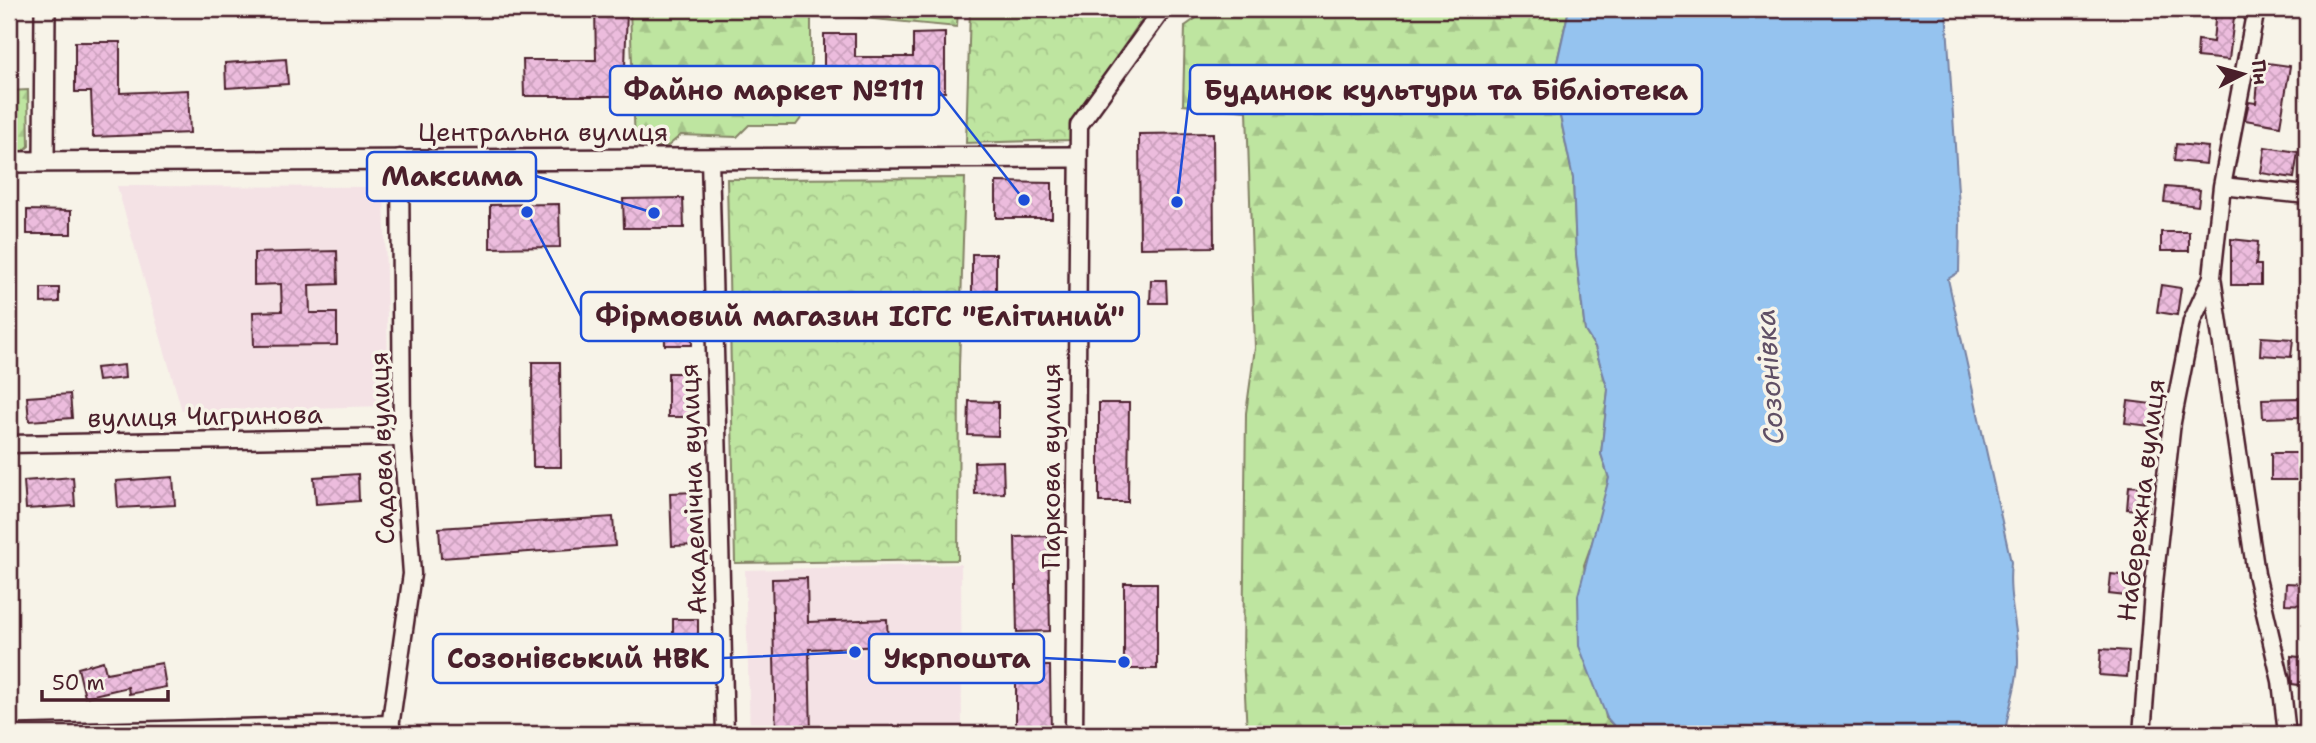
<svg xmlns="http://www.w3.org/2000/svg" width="2316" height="743" viewBox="0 0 2316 743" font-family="'Shantell Sans',sans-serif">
<defs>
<pattern id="forest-firs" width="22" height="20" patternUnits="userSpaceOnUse" patternTransform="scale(1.75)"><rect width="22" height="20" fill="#bee5a0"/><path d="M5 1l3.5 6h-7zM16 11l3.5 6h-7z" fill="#a5c48a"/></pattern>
<pattern id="park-crowns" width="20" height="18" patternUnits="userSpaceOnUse" patternTransform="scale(1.75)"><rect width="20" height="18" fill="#bee5a0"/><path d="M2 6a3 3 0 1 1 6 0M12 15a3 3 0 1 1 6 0" fill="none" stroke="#a5c48a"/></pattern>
<pattern id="building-cross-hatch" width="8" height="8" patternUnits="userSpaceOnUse" patternTransform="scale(1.75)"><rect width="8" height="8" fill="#ecbcdd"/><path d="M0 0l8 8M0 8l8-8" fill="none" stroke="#cca1be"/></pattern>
</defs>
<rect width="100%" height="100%" fill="#f7f3e8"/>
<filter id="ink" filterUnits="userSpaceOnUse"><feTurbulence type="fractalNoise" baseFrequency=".0143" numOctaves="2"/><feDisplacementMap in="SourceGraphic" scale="14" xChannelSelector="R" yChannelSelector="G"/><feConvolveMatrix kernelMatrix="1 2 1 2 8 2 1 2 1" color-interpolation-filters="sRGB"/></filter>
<g filter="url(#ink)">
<path fill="#f4e2e5" d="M117 186 384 187 389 406 182 411Z
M961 564 962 734H750L745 570Z"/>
<path fill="url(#forest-firs)" stroke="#848266" stroke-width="2" d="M630 9H958L957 27 811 13V105L796 125H749L737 137 681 135 668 146 635 145Z
M1209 9H1569L1556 66 1560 116 1573 178 1576 254 1585 331 1595 347 1608 390 1601 454 1609 478 1598 526 1584 565 1606 718 1621 734H1247L1243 655 1246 413 1255 348 1247 111 1183 105 1185 26Z
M28 90 29 146 20 154 9 153V91Z"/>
<path fill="url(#park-crowns)" stroke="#848266" stroke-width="2" d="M970 9H1149L1074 120 1072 140 966 143Z
M965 178 959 367 958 560 735 563 727 179Z"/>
<path fill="#95c3ef" stroke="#7781a1" stroke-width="2" d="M1569 9H1946L1960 222 1959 272 1948 279 2011 562C2007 600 2018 623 2018 659 2019 683 2007 710 2005 734H1621L1607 718 1579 646 1578 595 1609 478 1601 454 1608 390 1595 347 1585 331 1576 254 1573 178 1560 116 1556 67Z"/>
<path fill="url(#building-cross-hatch)" stroke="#4a1f2b" stroke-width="2" d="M595 9H627L624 96H524L523 60H596Z
M2216 9H2235L2229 60 2197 57 2198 40 2213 42Z
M945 33V92H908V100H895V107H882V100H866V95H824V34H855V57H913V34Z
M75 42H120V93L188 90 190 133 93 137 91 92H75Z
M286 59 288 84 226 88 225 63Z
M2260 62 2290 66 2280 126 2245 120 2249 102 2256 103Z
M1213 133 1214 247 1140 248 1139 134Z
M2176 144 2208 147 2206 164 2174 161Z
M2265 147 2298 152 2294 178 2261 173Z
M996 182 1052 183V218H996Z
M2166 187 2200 190 2198 206 2164 202Z
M683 198 684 228H624L623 199Z
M559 204 560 247 490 248V205Z
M27 210 71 211V234H27Z
M2161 232H2189V251H2161Z
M2231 239 2258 242 2256 265H2261V285H2231Z
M337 251 338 284 309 285 310 313H337V345L254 346 253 312 282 311 281 284 254 285V253Z
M972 254H996V295H972Z
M1151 280H1166L1167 303H1150Z
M2161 285 2181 288 2177 315 2157 312Z
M41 288H59V302L41 303Z
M691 296 692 345H665L664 297Z
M2261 337 2293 339 2291 357 2260 355Z
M532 362H560L561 467H533Z
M124 365 125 378 98 381 96 368Z
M668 373H693V417H668Z
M70 394 72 418 29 421 27 397Z
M2299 398V417L2263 418 2262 399Z
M969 401 998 402V436L968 435Z
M2128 401 2160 405 2158 427 2125 423Z
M1099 403H1129L1128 502H1099Z
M2271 453H2303V480H2271Z
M1003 461 1004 493 975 494 974 462Z
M358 474 359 501 316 504 314 477Z
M73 477 75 506 26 509 24 481Z
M173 477 175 505 118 508 116 481Z
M2129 486 2150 488 2149 511 2127 509Z
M697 492 699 545 672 546 670 493Z
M613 517 615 546 441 558 439 528Z
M1048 536 1050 631 1017 632 1015 537Z
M2111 574 2136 577 2134 597 2109 594Z
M807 578 808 622 887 619 888 646 809 649 811 734H776L772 579Z
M1124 583H1157V669H1124Z
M2286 583 2307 584V605L2285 604Z
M673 619H698V657H673Z
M2101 649 2129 651 2127 677 2099 675Z
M2291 656 2307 658V686L2292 684Z
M103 661 106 673 162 663 166 687 129 694 128 687 85 697 78 668Z
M1016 666H1050L1051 734H1016Z"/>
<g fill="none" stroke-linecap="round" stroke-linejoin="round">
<g stroke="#4a1f2b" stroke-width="21">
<path id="minor" d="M710 158 725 734
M2222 186 2307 195
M2212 277 2256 574 2281 681 2287 734
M9 444 402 437
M10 734 391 724
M389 734 412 574 402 437 400 158
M1074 734 1079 125 1163 9
M2142 734 2153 592 2172 422 2192 321 2212 277 2222 186 2256 9"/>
</g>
<g stroke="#4a1f2b" stroke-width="24">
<path id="tertiary" d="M9 162 1077 157
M44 162 45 9"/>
</g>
<use href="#minor" stroke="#f7f3e8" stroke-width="16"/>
<use href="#tertiary" stroke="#f7f3e8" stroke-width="19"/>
</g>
</g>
<g text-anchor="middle" stroke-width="7" stroke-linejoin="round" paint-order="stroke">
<g font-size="26" fill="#4a1f2b" stroke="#f7f3e8">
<text x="543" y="141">Центральна вулиця</text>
<text transform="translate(205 416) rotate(-1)" y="9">вулиця Чигринова</text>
<text transform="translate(382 448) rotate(-92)" y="9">Садова вулиця</text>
<text transform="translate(1051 466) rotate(-90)" y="9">Паркова вулиця</text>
<text transform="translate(693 489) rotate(-92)" y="9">Академічна вулиця</text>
<text transform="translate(2141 500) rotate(-83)" y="9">Набережна вулиця</text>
</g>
<g font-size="28" font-style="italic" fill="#605066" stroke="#f7f3e8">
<text transform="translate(1769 377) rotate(-94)" y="10">Созонівка</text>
</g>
</g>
<path fill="none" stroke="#1d4ed8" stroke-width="2.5" d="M1177 202L1190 90M1024 200L939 91M654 213L536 176M527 212L581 316M855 652L723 658M1124 662L1044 658"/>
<g fill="#1d4ed8" stroke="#f7f3e8" stroke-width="2.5">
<circle cx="1177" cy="202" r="7"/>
<circle cx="1024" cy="200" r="7"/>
<circle cx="654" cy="213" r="7"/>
<circle cx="527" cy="212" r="7"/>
<circle cx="855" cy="652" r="7"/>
<circle cx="1124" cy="662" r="7"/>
</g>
<g fill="#f7f3e8" stroke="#1d4ed8" stroke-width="2.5">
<rect x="1190" y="65" width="512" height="49" rx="7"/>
<rect x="610" y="66" width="329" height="49" rx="7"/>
<rect x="367" y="152" width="169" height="49" rx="7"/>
<rect x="581" y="292" width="558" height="49" rx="7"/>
<rect x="433" y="634" width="290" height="49" rx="7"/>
<rect x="869" y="634" width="175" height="49" rx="7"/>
</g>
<g font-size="28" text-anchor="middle" font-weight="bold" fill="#4a1f2b">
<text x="1446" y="100">Будинок культури та Бібліотека</text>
<text x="774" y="100">Файно маркет №111</text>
<text x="452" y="186">Максима</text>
<text x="860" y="326">Фірмовий магазин ІСГС "Елітиний"</text>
<text x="578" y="668">Созонівський НВК</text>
<text x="957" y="668">Укрпошта</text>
</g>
<rect width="2316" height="743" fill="none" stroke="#f7f3e8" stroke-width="35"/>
<rect x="18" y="18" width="2281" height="708" fill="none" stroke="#4a1f2b" stroke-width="2.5" filter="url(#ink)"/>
<g transform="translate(2243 74) rotate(84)" stroke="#f7f3e8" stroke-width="5" paint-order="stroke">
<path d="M0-5L12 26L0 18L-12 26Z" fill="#4a1f2b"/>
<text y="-10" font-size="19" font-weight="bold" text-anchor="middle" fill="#4a1f2b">Пн</text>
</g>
<path d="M42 690v10h126v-10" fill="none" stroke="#4a1f2b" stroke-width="3.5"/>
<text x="52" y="690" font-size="21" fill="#4a1f2b" stroke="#f7f3e8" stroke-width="5" paint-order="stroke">50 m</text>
</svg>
